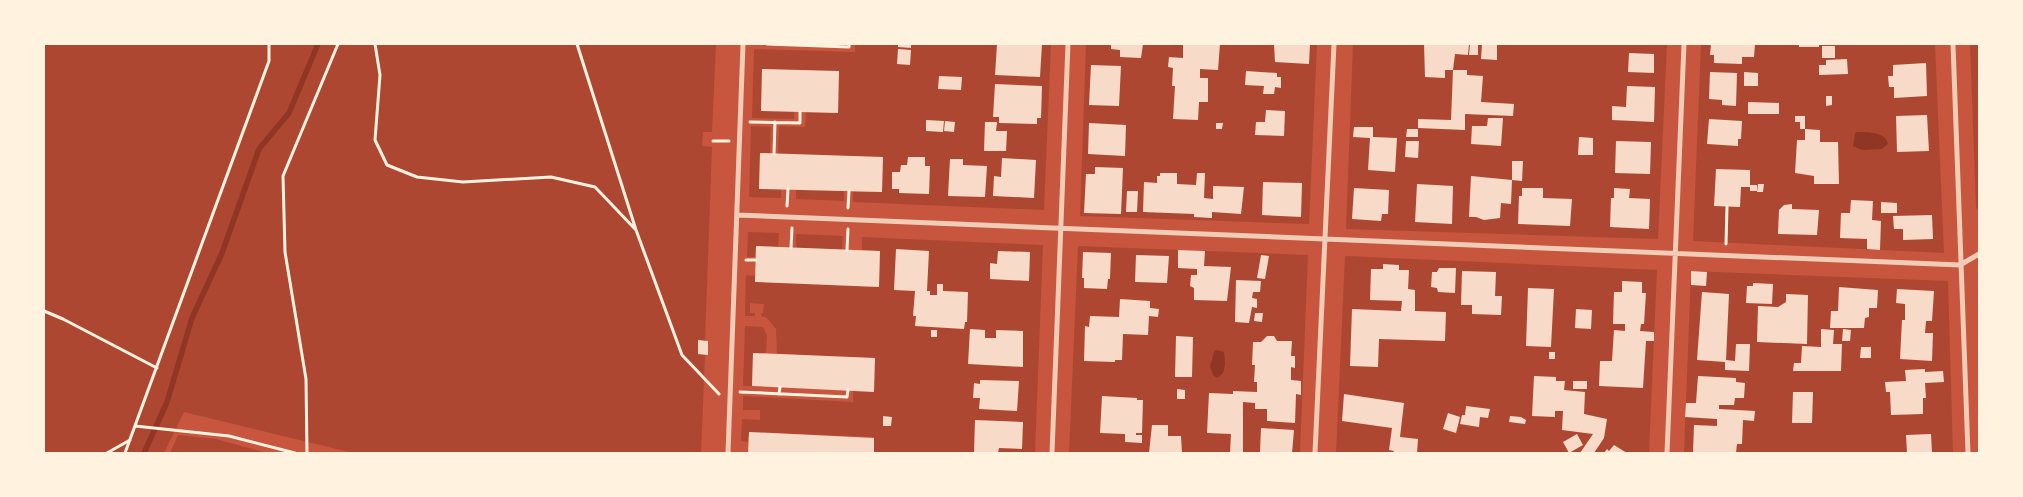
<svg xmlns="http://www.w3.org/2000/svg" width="2023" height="497" viewBox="0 0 2023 497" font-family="Signika,sans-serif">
<rect width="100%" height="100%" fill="#c8553d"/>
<path fill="#ae4732" d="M44 44H716L712 132H703L702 146 712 147 705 341H698V354L705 355 701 453H353L184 412 164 453H44Z
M855 44H1051L1044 210 853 202V192H882L883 157 778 154 779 126 805 127 806 112 838 113 839 72 763 69 794 112V119L752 118 754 49 855 52Z
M1086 44H1317L1309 224 1080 216Z
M1353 44H1667L1658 239 1346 229Z
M1701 44H1935L1944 253 1693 241Z
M1970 44H1979V210L1976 208Z
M751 126 771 127 770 154 760 153 759 188 781 189V198L749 197Z
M796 190 844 191V201L796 199Z
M748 232 779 233 778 247 756 246 755 257H747Z
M796 234 843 236 842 249 796 248Z
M862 237 1043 245 1035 453H874V437L749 432 748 442 741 441 742 419 760 420V410H743V396L853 402V391L874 358 777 354 776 329 767 318 761 316V313H763L764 304 750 303V313H755V316H745L746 275 755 276V282L879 287 880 251 862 250Z
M1078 246 1308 255 1300 453H1069Z
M1345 256 1657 270 1649 453H1336Z
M1691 271 1948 281 1953 453H1684Z
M745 326 763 327 767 335 766 353H753L752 386H743Z
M178 435 216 439 267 453H170Z"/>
<path fill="#8f3625" d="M1857 132C1868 132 1886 132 1888 144L1882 149 1862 150 1853 146 1855 133Z
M1216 350 1224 352C1225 362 1227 373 1217 378L1213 375 1210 366 1214 352Z"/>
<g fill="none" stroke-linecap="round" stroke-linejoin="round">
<path stroke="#8f3625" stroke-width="5.5" d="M144 453 167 402 192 318 222 253 259 149 289 113 318 44"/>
</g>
<path fill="#f7dbc8" d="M898 44H911V48L898 47Z
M997 44H1042L1040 77 995 75Z
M1111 44H1143L1141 58 1120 57V50L1111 49Z
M1183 44H1220L1218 70 1200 69V78H1208V102H1199L1198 120 1173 119 1175 86H1172L1173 68 1168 67 1169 57 1183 58Z
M1274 44H1310L1309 64 1275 62Z
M1424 44H1469L1468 55 1455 54 1453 70H1467V75L1483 76 1481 102 1514 104 1513 116 1465 114V130L1418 128V119L1451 120 1453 70H1445V78L1425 77Z
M1470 44H1478V55H1469Z
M1482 44H1497V60L1481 59Z
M1711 44H1755L1754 57H1742V64L1714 63V55H1710Z
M1799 44H1819V47H1799Z
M1822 46H1835V58H1822Z
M898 49 911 50 910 65 897 64Z
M1629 53 1654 54V73L1628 72Z
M1847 59 1848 74 1819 75V65H1826V60Z
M1926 63 1927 96 1894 98V87H1889L1888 76H1893V65Z
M1091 65 1121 66 1119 106 1089 105Z
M762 69 839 71 838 113 761 111Z
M1246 71 1277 73V77H1281V88L1275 87 1274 94H1263L1264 86 1245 85Z
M1710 72 1737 73 1736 106 1722 105V100L1709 99Z
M1744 72 1758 73V86H1744Z
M939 76 962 77 961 90 938 89Z
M995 84 1042 86 1041 118H1037V124L999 123V117H993Z
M1627 86 1655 87 1654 122 1612 120V106L1626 107Z
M1826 96H1832V105L1826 106Z
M1748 102 1779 103V114H1748Z
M1266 110 1285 111 1284 136 1255 135 1256 122H1265Z
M1927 115 1929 151 1897 152 1896 116Z
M1795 116H1805V129H1800V122H1795Z
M1488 118H1503L1501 146 1471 144 1472 126H1487Z
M1709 119 1742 121 1741 139H1738V146L1707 144Z
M926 120 944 121 943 132 926 131Z
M945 121 955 122 954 132 944 131Z
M985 122H997L996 131H1007L1006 151H984Z
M1089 123 1126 125 1125 156 1088 154Z
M1216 123H1223L1222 129H1216Z
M1354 127H1373V137L1397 138 1395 172 1368 170 1370 138 1353 137Z
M1407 129H1418V137H1406Z
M1805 129 1820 130V142H1838L1839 184H1814V176L1795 173 1797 140H1805Z
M1579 137 1593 138V155H1578Z
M1406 141H1419L1418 158 1405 157Z
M1616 141 1651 142 1650 174 1615 173Z
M760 153 883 157 882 192 759 189Z
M908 157H925V166H930L929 194 899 193V189H892V172H900L901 165H907Z
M1002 158 1036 160 1034 198 993 196 994 176 1001 177Z
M950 159H963V165L987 166 985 197 948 196Z
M1512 161H1523L1522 181 1512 180Z
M1095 167 1123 168 1121 214 1084 213 1086 174H1095Z
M1716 169 1750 170V185H1757V191H1750V187H1741L1740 207 1714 206Z
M1160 173H1177V184L1196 185 1197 173H1205L1204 198 1213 199V186L1244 187 1241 214 1212 212V218L1194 217V214L1143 212 1144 182 1157 183V176H1160Z
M1471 176 1512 180 1511 204 1501 203 1500 218 1484 220 1476 217H1469Z
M1263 182 1302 183 1301 217 1262 215Z
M1417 184 1453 186 1452 224 1415 222Z
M1758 184H1764L1763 192H1757Z
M1354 188 1389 190 1388 214H1382L1381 221 1352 219Z
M1522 188H1543V198L1572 199 1570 226 1518 224 1519 196H1522Z
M1614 188 1630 189 1629 198 1650 199 1649 229 1610 227 1611 198H1614Z
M1127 191H1138L1137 212H1126Z
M1851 200 1873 201 1872 220 1881 221 1880 250 1867 249V239L1840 238 1841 213H1850Z
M1881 202 1897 203V213H1881Z
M1792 204V209L1819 210 1817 235 1778 234 1779 210 1784 205Z
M1932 215 1933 239 1903 240V229H1894L1893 216Z
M756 246 880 251 879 287 755 282Z
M896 249 929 251 927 291H930V295H937V284H943V291L968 292 967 322H965L964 329 915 326 916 316H913L915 291 894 290Z
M1178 250 1205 251 1204 266 1231 267 1227 301 1194 300V288L1190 286 1191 275H1197V269L1178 268Z
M998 251 1030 252 1029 281 990 279V263L997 264Z
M1083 252 1111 253 1110 279H1108L1107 289 1084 288V278H1082Z
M1136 255 1169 256 1167 283 1135 282Z
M1261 255 1269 256 1265 279 1257 278Z
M1383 264 1399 265V270H1409L1408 289 1415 290V311L1446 312 1445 341 1379 339 1378 367 1350 366 1352 309 1401 311 1402 301 1370 300 1371 269H1383Z
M1439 268H1456L1455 293 1438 292 1437 288 1431 287 1432 272H1437Z
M1462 271 1496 272 1495 296H1502L1501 315 1472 314V305H1461Z
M1691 271 1707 272 1706 286 1691 285Z
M1236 280 1261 281 1260 292H1253L1252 298 1257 299V308L1252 307 1249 323 1235 322Z
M1622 281 1642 282V293H1646L1644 324H1641L1640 331 1654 332V341H1646L1643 388 1599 386 1600 361H1612L1614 330 1625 331V324H1613L1614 292H1622Z
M1753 283 1773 284 1772 304 1746 303 1747 286H1753Z
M1839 287 1878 290 1877 308H1869V317L1865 318 1864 328H1830L1831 311H1838Z
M1528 288 1554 289 1551 347 1526 346Z
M1897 289 1934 291 1932 321H1926L1925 333H1933L1932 361 1900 359 1902 320H1905V304L1896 303Z
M1702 292 1729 294 1726 360 1735 361 1736 344H1750L1749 371 1725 370V362L1697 360Z
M1786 294 1808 295 1807 344 1757 342 1758 306 1778 307 1786 302Z
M1120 299 1150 301V308L1159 309 1158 317 1149 316 1148 335 1123 334 1122 360H1115V362L1084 361 1085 326 1089 327 1090 316 1119 317Z
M1576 309 1592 310 1591 329 1575 328Z
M1255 313H1263L1262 322 1254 321Z
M970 329 985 330V338H996V330L1023 331V367L968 364Z
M1821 329 1834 330 1833 344H1842L1841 371H1793L1794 363H1801L1802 346 1821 347Z
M1843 329 1851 330 1850 341H1842Z
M931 330H937V337H931Z
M1176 336 1193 337 1192 377H1175Z
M1267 336H1274L1277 341H1292L1291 356H1295V368L1291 367V380L1301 381V395L1296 394 1295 423 1267 421V409H1255V403L1243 402V453H1230L1231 434 1207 433 1209 393 1233 394V391L1257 392V382H1254L1255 365H1252L1253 342H1261Z
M698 340 708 341V355L698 354Z
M1861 347H1871V358H1860Z
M1549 352H1555V359H1549Z
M753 353 875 358 874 392 752 386Z
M1925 369V372L1943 371 1944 382 1925 383 1926 398H1923V414L1891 415 1890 392H1886L1885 382 1906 381 1905 370Z
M1534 376 1556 377V381H1565L1564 390 1585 392 1584 414 1607 419 1604 438 1594 453H1580L1593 434 1562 430 1563 411H1555V417L1532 416Z
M1698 376 1736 378V382L1745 383 1744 398H1735L1734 405H1719V409L1755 411 1754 421 1743 420 1742 444H1737L1736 453H1693L1694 425 1717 426V419L1685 417 1686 403H1696Z
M980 380 1019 381 1017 411 979 409 980 398H973L974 383 980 384Z
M1573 381H1587V389H1573Z
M1177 389 1185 390V399H1177Z
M1793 392H1813L1812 423H1792Z
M1344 394 1404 403 1400 437 1418 439 1417 453H1393L1394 451 1389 450 1392 428 1342 421Z
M1102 396 1137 398V400H1143L1142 433H1136V435H1142V443L1125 442V434L1100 433Z
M1466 406 1490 409 1488 418 1480 417 1479 427 1460 424 1462 415H1465Z
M1448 413 1460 417 1456 433 1443 429Z
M883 416 892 417 891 426H883Z
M1510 416 1521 417 1526 420 1525 424 1509 422Z
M975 420 1023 422 1022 449 999 448 998 453H974Z
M1152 425H1168V436H1181L1182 453H1149Z
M1261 428 1294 430 1292 453H1264L1260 452Z
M749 432 874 438V453H748Z
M1577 434 1583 445 1569 453 1563 442Z
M1931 434 1932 453H1907L1906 435Z
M1614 445 1627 453H1604L1607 449 1609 451Z"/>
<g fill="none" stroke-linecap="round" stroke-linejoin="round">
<path stroke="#fff3e0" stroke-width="3" d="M375 44 380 75 375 140 387 165 417 177 463 182 551 177 595 187 635 229
M577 44 636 230 682 355 719 394
M767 44 849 47V44
M750 122 800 123V112
M713 141H729
M774 154 775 122
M787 206 788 189
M848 208 849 191
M1726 244 1727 207
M791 248 792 228
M847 250 848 229
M746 260H755
M44 311 63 319 157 368
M740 392 847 397 848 390
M779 394 780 387
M135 426 229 436 295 453
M107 453 130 440
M125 453 269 61V44
M307 453 306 379 285 252 283 176 338 44"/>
<path stroke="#f1ccb7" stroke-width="5" d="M1953 44 1968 453
M737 215 1960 265 1979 254
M728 453 743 44
M1052 453 1068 44
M1315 453 1334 44
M1667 453 1684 44"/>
</g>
<rect width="2023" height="497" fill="none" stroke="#fff3e0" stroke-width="90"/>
</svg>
